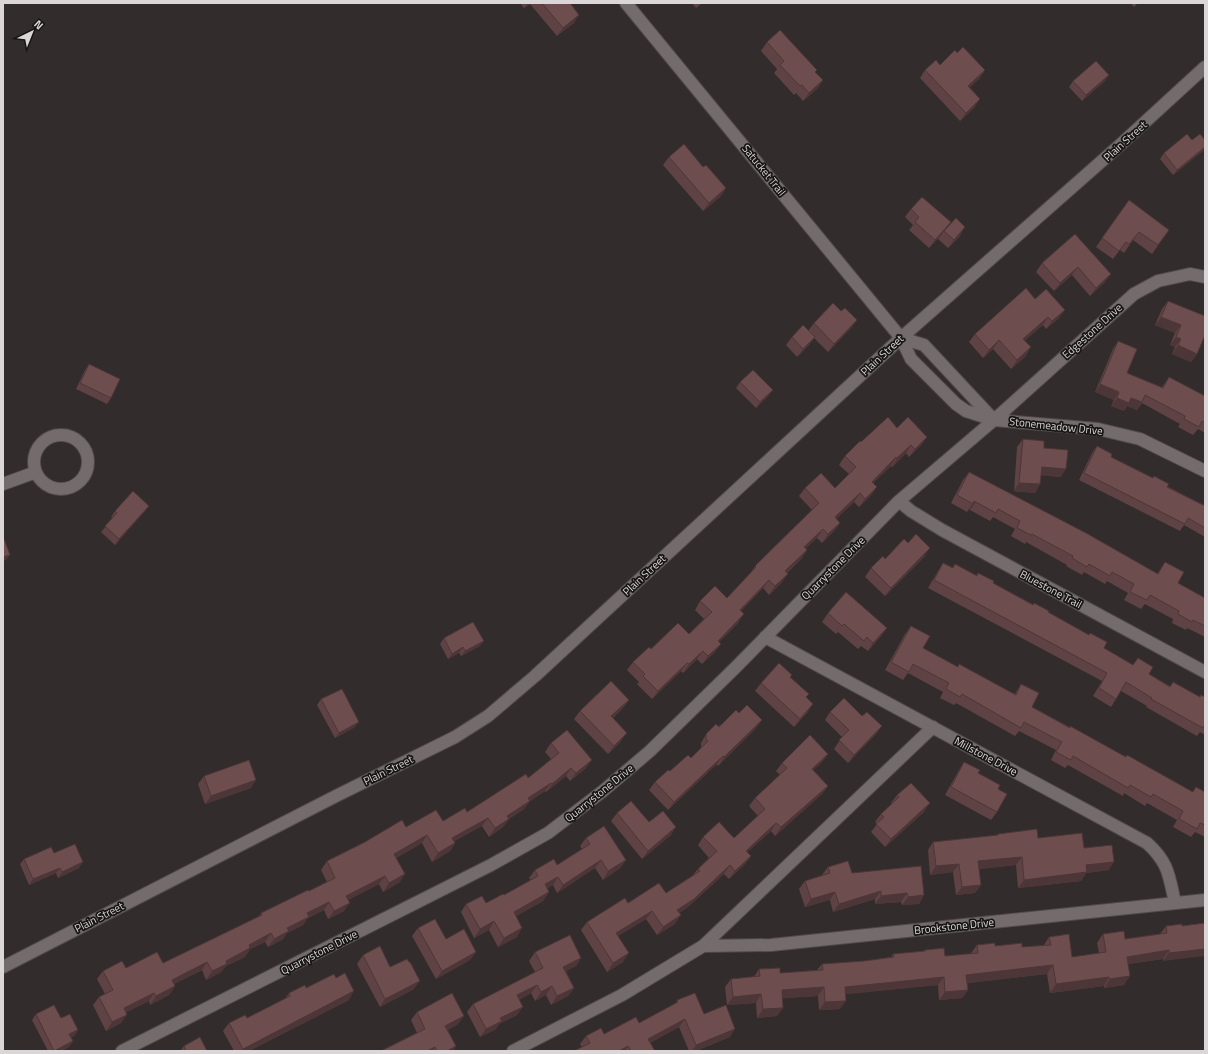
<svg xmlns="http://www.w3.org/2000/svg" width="1208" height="1054" viewBox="0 0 1208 1054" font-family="'Titillium Web',sans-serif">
<rect width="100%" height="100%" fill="#332c2c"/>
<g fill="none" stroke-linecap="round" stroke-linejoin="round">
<g stroke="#504a4b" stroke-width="14">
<path id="minor" d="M626 3 901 338 911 359 956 404 966 411 994 420 1098 429 1140 439 1205 471
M901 338 924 345 994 420
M34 462a27 27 0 1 1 54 0a27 27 0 1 1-54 0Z
M3 484 36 472
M899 501 911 511 942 530 1205 672
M765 637 1147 843C1169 863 1169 876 1175 903
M703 946 771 945 1205 900
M3 967 336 796 455 737 488 716 535 676 901 338 1120 145 1205 67
M122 1051 491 865 548 833 603 791 650 751 736 667 899 501 994 420 1134 294 1158 281 1190 274 1205 277
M513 1051 622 995 703 946 933 727"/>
</g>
<use href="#minor" stroke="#746c6c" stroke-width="12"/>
</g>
<path fill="#5f4244" d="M520 3H570L574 23 557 36 530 4 524 8Z
M692 3H702L696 8Z
M1130 3H1138L1134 7Z
M767 42 823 80 817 89 803 101 796 93 794 95 774 73 777 69 761 51Z
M957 53 985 70 979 79 969 88 980 99 974 108 960 121 920 78 925 70 940 65Z
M1073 81H1105L1082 101 1069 87Z
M1192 140 1204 150 1173 175 1160 159 1164 153Z
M669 157 703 167 726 188 720 197 703 211 663 165Z
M1129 200 1169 230 1152 254 1133 240 1124 253 1120 250 1113 259 1096 247Z
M911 209 951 222 945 230 960 236 948 248 938 239 944 232 929 248 909 230 913 225 905 217Z
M1075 234 1105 282 1090 296 1072 275 1054 291 1036 272 1042 263Z
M1035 299 1059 318 1046 329 1043 325 1025 340 1026 356 1011 369 993 349 983 358 969 342 975 334Z
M1168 301 1197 354 1191 362 1172 354 1175 347 1170 345 1175 333 1155 325 1162 309Z
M841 311 857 320 851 328 828 352 814 338 809 345 797 357 786 345 792 337 808 331 814 323Z
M1118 341 1127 373 1162 387 1169 377 1205 396V433L1198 429 1193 435 1178 427 1180 424 1142 403 1137 410 1127 406 1124 411 1111 406 1114 400 1095 392 1113 349Z
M89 364 111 398 107 404 76 389 85 370Z
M740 382 769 395 756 408 736 388Z
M897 428 927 437 921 445 909 457 906 453 892 467 891 466 873 483 877 487 871 495 859 507 854 502 836 519 840 523 834 531 822 543 817 538 806 548 807 550 802 558 787 573 782 582 769 595 763 588 741 611 738 623 719 642 715 652 702 664 697 659 683 673 681 671 652 699 637 684 639 682 627 670 633 662 651 649 689 634 704 619 695 610 700 601 727 598 750 574 755 566 812 510 799 496 805 488H835L849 474 839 465 845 456 861 442Z
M1023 439 1044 448 1061 477 1041 475 1040 484 1035 493 1014 491 1017 447Z
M1097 446 1111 457 1205 506V537L1184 525 1180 531 1079 480 1092 453Z
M969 472 1157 574 1165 562 1178 583 1205 598V637L1187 628 1186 630 1172 623 1173 619 1145 604 1141 609 1124 600 1128 593 1107 581 1105 584 1084 572 1082 575 1066 566 1067 565 1026 542 1025 544 1011 536 1015 529 993 517 990 521 970 510 969 509 967 512 951 503 963 480Z
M149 506 145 511 115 545 101 532 113 518 111 517 115 511Z
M908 543 925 556 885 596 865 577 871 568Z
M943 563 952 568 955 564 976 575 978 573 993 583 1048 612 1104 648 1133 665 1138 658 1149 674 1170 686 1173 682 1200 697H1205V735L1200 732 1197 736 1146 707 1147 706 1121 691 1111 707 1093 696 1102 681 928 588 938 571Z
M828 613 887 628 881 636 868 651 861 646 858 649 838 632 836 634 822 622Z
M911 626 923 648 958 667 1015 694 1021 684 1032 707 1192 792 1196 787 1205 792V837L1195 832 1191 837 1173 827 1177 820 1147 803 1145 806 1124 793 1123 796 1068 765 1065 768 1051 760 1056 750 1019 731 1015 736 956 703 954 705 940 698 943 692 908 673 903 680 885 670 905 634Z
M444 638 480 646 461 656 459 653 448 659 440 644Z
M790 677 806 697 808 712 794 727 755 691 761 683Z
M321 699 355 727 335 738 317 705Z
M629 700 623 708 613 718 621 741 608 754 574 719 580 711Z
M830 712 862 716 882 726 876 734 848 763 834 749 842 737 825 720Z
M739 713 762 720 756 728 718 766 717 764 668 810 649 790 655 782 670 771 691 758 701 748V743L706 734Z
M551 743 586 768 570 781 566 776 546 792 545 791 530 801 524 809 509 819 503 827 489 837 482 826 454 841 455 843 450 851 432 862 422 843 396 858 400 882 383 892 379 884 348 900 344 911 328 919 324 910 308 918 303 925 287 933 283 939 268 947 265 942 250 949 245 957 226 966 221 972 206 980 202 970 174 984 175 986 169 995 150 1005 149 1001 126 1012 121 1023 106 1031 93 1005 99 997 105 994 97 979 103 971 163 963 259 916 261 913 309 891 327 882 321 870 327 861 406 827 443 821 467 812 528 778 551 759 545 752Z
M828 754 822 762 813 770 828 786 822 794 775 836 771 831 747 852 751 856 745 864 729 879 724 874 688 907 679 913 675 924 657 935 646 919 618 936 623 962 607 972 581 930 587 922 628 903 666 893 692 876 698 869 709 858 698 845 703 837 734 838 758 816 749 806 755 798 780 775 776 771 782 763Z
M964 762 998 789 997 812 991 820 945 795 959 770Z
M204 776 251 788 205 804 198 784Z
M897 795 924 812 885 847 871 832 877 824 875 822 881 814 892 804 891 803Z
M617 813 649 822 671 835 642 859 611 821Z
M998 834 1038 838 1084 848 1109 870 1086 873 1081 881 1018 888 1016 865 979 869 981 885 975 893 956 895 953 872 930 875 928 850 933 842 997 835Z
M586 838 626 860 620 868 603 880 595 868 557 893 553 885 547 888 549 892 543 901 516 916 517 937 498 947 489 930 474 938 461 912 466 904 486 903 504 895 531 880 529 878 535 870 557 865 582 849 580 846Z
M54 853 79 868 58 878 56 873 29 885 20 864 24 859Z
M828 867 852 873 924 895 919 904 902 905 901 902 875 904V899L833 912 830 900 805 907 799 889 805 881 822 875Z
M1205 923 1163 961V959L1128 964 1124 985 1104 988V986L1050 993 1047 974 967 983 968 990 962 998 939 1000 938 985 845 994 840 1009 819 1010 818 996 782 998 783 1008 777 1016 757 1018 756 1003 727 1005 725 987 731 979 754 977 759 969 780 973 817 970 822 964 864 961 891 957 893 954 924 951 925 950 945 956 971 954V953L977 945 995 946 1022 947 1044 945 1049 937 1072 957 1099 953 1097 943 1103 934 1125 939 1160 934 1166 926H1182Z
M418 928 446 939 476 952 470 960 436 979 412 936Z
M535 952 581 958 576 966 566 971 574 988 568 996 551 1005 546 995 535 1001 531 993 519 1000 517 1015 499 1024 496 1029 480 1037 467 1012 473 1004 535 972 529 961Z
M363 955 390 967 409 962 414 989 380 1007 357 964Z
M336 978 349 1000 249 1051H234L223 1031 229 1023 247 1018 285 999 289 993 306 988Z
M677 1000 704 1014 730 1037 696 1051H689L679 1027 650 1043 655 1051H574L582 1047 580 1044 586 1036 604 1034 639 1023 676 1003Z
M417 1012 458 1024 448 1030 456 1046 453 1051H381L417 1033 411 1020Z
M36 1014 61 1018 78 1030 74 1036 71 1037 73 1041 69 1047 61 1051H48L32 1020Z
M184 1046 207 1051H180Z"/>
<path fill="#4d3637" d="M528 3H530L524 8Z
M579 15 574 23 557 36 563 28Z
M985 70 979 79 962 95 968 86Z
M1109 75 1105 81 1082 101 1086 95Z
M823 80 817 89 803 101 809 93Z
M980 99 974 108 960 121 966 113Z
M1205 147 1204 150 1173 175 1177 170Z
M726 188 720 197 703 211 709 203Z
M951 222 945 230 929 248 935 240Z
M965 227 960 236 948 248 954 240Z
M1078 267 1072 275 1054 291 1060 283Z
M1111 274 1105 282 1090 296 1096 288Z
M1065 310 1059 318 1046 329 1052 321Z
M1048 317 1043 325 1018 347 1023 339Z
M1161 317 1181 325 1175 333 1155 325Z
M857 320 851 328 828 352 834 344Z
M815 337 809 345 797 357 803 349Z
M1176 337 1181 339 1175 347 1170 345Z
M999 340 993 349 983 358 989 350Z
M1178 345 1197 354 1191 362 1172 354Z
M1031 347 1026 356 1011 369 1017 360Z
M1100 384 1119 392 1114 400 1095 392Z
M773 390 769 395 756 408 760 402Z
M1117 398H1131L1142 402 1137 410 1127 406 1124 411 1111 406Z
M927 437 921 445 909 457 915 449Z
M911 445 906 453 892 467 897 458Z
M896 457 891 466 866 490 872 482Z
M1042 467 1066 469 1061 477 1036 475Z
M1019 483 1040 484 1035 493 1014 491Z
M877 487 871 495 859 507 865 499Z
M860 493 854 502 829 526 835 517Z
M974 501 976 502 970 510 969 509Z
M149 506 145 511 115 545 119 539Z
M840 523 834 531 822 543 828 534Z
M823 529 817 538 798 555 804 547Z
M930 548 925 556 885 596 891 588Z
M807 550 802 558 779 579 785 571Z
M10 555 6 560 3 561V557Z
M788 574 782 582 769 595 775 586Z
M769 580 763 588 734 618 740 610Z
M744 614 738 623 712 649 718 641Z
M887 628 881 636 868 651 873 643Z
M484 641 480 646 461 656 465 651Z
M721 644 715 652 702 664 708 656Z
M463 647 459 653 448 659 452 654Z
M703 651 697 659 683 673 689 664Z
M687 663 681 671 652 699 658 691Z
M629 700 623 708 605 725 611 716Z
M813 704 808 712 794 727 800 719Z
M762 720 756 728 718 766 724 757Z
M359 722 355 727 335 738 339 733Z
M882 726 876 734 848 763 854 755Z
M627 733 621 741 608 754 614 746Z
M828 754 822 762 806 777 812 769Z
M723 756 717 764 668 810 674 802Z
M592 760 586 768 570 781 576 773Z
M571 768 566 776 546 792 552 784Z
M256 780 251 788 205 804 211 796Z
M551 783 545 791 528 802 530 801 524 809 509 819 503 827 489 837 495 828 507 816 528 798Z
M828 786 822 794 775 836 781 827Z
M930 803 924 812 885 847 891 839Z
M488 818 482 826 446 846 452 838Z
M776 823 771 831 740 859 746 851Z
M676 827 671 835 642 859 648 851Z
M427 835 422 843 388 862 394 854Z
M455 843 450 851 432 862 438 853Z
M751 856 745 864 729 879 735 871Z
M1022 857 1016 865 973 870 978 861Z
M601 860 595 868 557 893 563 885Z
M626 860 620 868 603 880 608 871Z
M83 862 79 868 58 878 62 872Z
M1114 862 1109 870 1086 873 1081 881 1018 888 1024 880 1086 865Z
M959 864 953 872 930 875 936 866Z
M730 865 724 874 688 907 671 918 677 910Z
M60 868 56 873 29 885 33 879Z
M405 874 400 882 383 892 389 883Z
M385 876 379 884 340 904 346 896Z
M558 877 553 885 539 893 545 884Z
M981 885 975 893 956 895 962 887Z
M881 891 875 899 833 912 839 904Z
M549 892 543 901 508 921 514 912Z
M835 892 830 900 805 907 811 899Z
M907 893 901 902 875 904 881 896Z
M924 895 919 904 902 905 908 897Z
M329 902 324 910 308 918 303 925 287 933 283 939 268 947 274 939 307 913Z
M350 903 344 911 328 919 334 911Z
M652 911 646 919 610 941 616 933Z
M681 915 675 924 657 935 663 927Z
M494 921 489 930 474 938 480 929Z
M522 928 517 937 498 947 504 938Z
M271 933 265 942 250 949 245 957 226 966 221 972 206 980 212 971 226 961 249 945Z
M1205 949V956L1163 961 1169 953Z
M1169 950 1163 959 1121 965 1127 957Z
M476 952 470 960 436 979 442 971Z
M629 953 623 962 607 972 613 963Z
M581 958 576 966 558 975 563 967Z
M207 962 202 970 166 988 172 980Z
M1053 965 1047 974 961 984 966 975Z
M1130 976 1124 985 1104 988 1110 979Z
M944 977 938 985 839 995 845 987Z
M1109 977 1104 986 1050 993 1056 984Z
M420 981 414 989 380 1007 385 999Z
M537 985 531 993 511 1004 517 995Z
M175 986 169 995 150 1005 156 996Z
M552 986 546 995 535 1001 541 992Z
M824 987 818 996 776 999 782 990Z
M574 988 568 996 551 1005 557 996Z
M968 990 962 998 939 1000 945 992Z
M354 991 349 1000 249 1051H241L243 1049Z
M154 993 149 1001 118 1017 124 1008Z
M761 994 756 1003 727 1005 733 997Z
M846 1001 840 1009 819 1010 825 1002Z
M523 1007 517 1015 499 1024 496 1029 480 1037 486 1029 500 1018Z
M783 1008 777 1016 757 1018 763 1009Z
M127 1015 121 1023 106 1031 112 1022Z
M464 1016 458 1024 440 1034 445 1026Z
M685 1019 679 1027 642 1047 648 1039Z
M735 1029 730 1037 696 1051H692L696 1045Z
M78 1030 74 1036 65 1040 69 1034Z
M73 1041 69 1047 61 1051H54Z
M456 1046 453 1051H447Z
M628 1046 625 1051H619Z
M435 1047 432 1051H427Z"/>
<path fill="#6e4d4f" stroke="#4d3637" d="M542 3H570L579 15 563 28Z
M780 30 817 70 815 72 823 80 809 93 802 85 800 86 780 65 784 61 767 42Z
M963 47 985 70 968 86 980 99 966 113 925 70 936 60 940 65 955 50 957 53Z
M1096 61 1109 75 1086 95 1073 81Z
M1187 134 1192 140 1200 134 1205 140V147L1177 170 1164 153Z
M684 144 703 167 706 165 726 188 709 203 669 157Z
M922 197 951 222 935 240 915 222 919 217 911 209Z
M1129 200 1169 230 1158 245 1139 232 1129 244 1126 242 1119 251 1102 238Z
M956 218 965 227 954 240 944 231Z
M1075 234 1111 274 1096 288 1078 267 1060 283 1042 263Z
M1026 288 1035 299 1046 289 1065 310 1052 321 1048 317 1023 339 1031 347 1017 360 999 340 989 350 975 334Z
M1168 301 1205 316V335L1197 354 1178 345 1181 339 1176 337 1181 325 1161 317Z
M833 303 841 311 845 308 857 320 834 344 814 323Z
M803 325 815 337 803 349 792 337Z
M1118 341 1137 349 1127 373 1163 388 1169 377 1205 396V423L1202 421 1199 427 1184 419 1185 416 1145 395 1142 402 1131 398 1129 403 1117 398 1119 392 1100 384Z
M89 364 120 379 111 398 80 383Z
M753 370 773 390 760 402 740 382Z
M888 417 897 428 908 417 927 437 915 449 911 445 897 458 896 457 872 482 877 487 865 499 860 493 835 517 840 523 828 534 823 529 804 547 807 550 785 571 788 574 775 586 769 580 740 610 744 614 718 641 721 644 708 656 703 651 689 664 687 663 658 691 643 676 645 674 633 662 649 647 651 649 678 623 689 634 712 612 700 601 715 586 727 598 756 567 755 566 819 503 805 488 821 473 835 488 856 467 845 456 860 441 861 442Z
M1023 439 1044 441V448L1068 450 1066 469 1042 467 1040 484 1019 483Z
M1097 446 1112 454 1111 457 1153 478 1154 476 1169 484 1167 487 1205 506V528L1188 518 1185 524 1084 473Z
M969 472 1086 533 1158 574 1165 562 1184 572 1178 583 1205 598V626L1193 620 1192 622 1178 614 1179 611 1150 595 1147 600 1130 592 1134 584 1112 572 1110 576 1089 564 1087 567 1072 558 1073 556 1032 534 1031 535 1017 528 1020 521 998 509 996 513 976 502 974 501 973 504 957 495Z
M133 491 149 506 119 539 105 526 117 513 115 511Z
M916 534 930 548 891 588 871 568 883 556 885 559 904 539 908 543Z
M3 536 10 555 3 557Z
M943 563 953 568 955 564 977 576 978 573 994 581 993 583 1033 605 1034 603 1049 611 1048 612 1089 635 1090 633 1107 642 1104 648 1133 665 1138 658 1153 667 1149 674 1170 687 1173 682 1200 697 1201 695 1205 697V724L1203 728 1151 699 1152 698 1126 682 1116 699 1099 688 1107 673 934 580Z
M846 592 887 628 873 643 867 637 864 641 844 624 842 626 828 613Z
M473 622 484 641 465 651 463 647 452 654 444 638Z
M911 626 930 636 923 648 958 667 959 664 1016 695 1021 684 1039 693 1032 707 1070 728V726L1126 757 1127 755 1193 792 1196 787 1205 792V825L1200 823 1197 829 1179 819 1183 811 1153 794 1151 797 1130 785 1128 788 1073 756 1071 760 1056 752 1062 742 1024 722 1021 728 962 694 960 697 946 689 949 683 913 664 909 672 891 662Z
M779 663 792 675 790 677 809 694 806 697 813 704 800 719 761 683Z
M611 681 629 700 611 716 627 733 614 746 580 711Z
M342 689 359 722 339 733 321 699Z
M844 698 862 716 867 712 882 726 854 755 839 740 849 730 830 712Z
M747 705 762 720 724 757 723 756 674 802 655 782 668 770 670 771 688 755 691 758 708 741 706 739V734L716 724 719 727 736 710 739 713Z
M567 730 592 760 576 773 571 768 552 784 551 783 528 798 530 801 507 816 509 819 495 828 488 818 452 838 455 843 438 853 427 835 394 854 405 874 389 883 385 876 346 896 350 903 334 911 329 902 307 913 309 917 287 928 289 931 274 939 271 933 249 945 250 948 226 961 227 964 212 971 207 962 172 980 175 986 156 996 154 993 124 1008 127 1015 112 1022 99 997 113 990 103 971 122 961 126 968 157 952 163 963 262 915 261 913 308 890 309 891 335 878 327 861 365 842 402 820 406 827 436 810 443 821 465 808 467 812 526 774 528 778 559 753 551 743Z
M810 735 828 754 812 769 828 786 781 827 776 823 746 851 751 856 735 871 730 865 694 899 677 910 681 915 663 927 652 911 616 933 629 953 613 963 587 922 625 898 628 903 659 883 666 893 700 871 698 869 717 851 703 837 719 822 734 838 765 809 755 798 787 768 782 763Z
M249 760 256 780 211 796 204 776Z
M964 762 980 770 978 773 1000 785 998 789 1007 794 997 812 951 787Z
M911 783 930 803 891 839 876 824 884 817 881 814 899 797 897 795Z
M631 801 649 822 663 811 676 827 648 851 617 813Z
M604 826 626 860 608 871 601 860 563 885 558 877 545 884 549 892 514 912 522 928 504 938 494 921 480 929 466 904 482 896 486 903 503 894 504 895 538 876 535 870 554 859 557 865 590 844 586 838Z
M1037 829 1038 838 1082 833 1084 848 1112 845 1114 862 1086 865 1087 872 1024 880 1022 857 978 861 981 885 962 887 959 864 936 866 933 842 998 835V834Z
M75 844 83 862 62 872 60 868 33 879 24 859 51 847 54 853Z
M848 861 852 873 921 866 924 895 908 897 907 893 881 896V891L839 904 835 892 811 899 805 881 830 873 828 867Z
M435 919 446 939 464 929 476 952 442 971 418 928Z
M1205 923V949L1169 953V950L1127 957 1130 976 1110 979 1109 977 1056 984 1053 965 966 975 968 990 945 992 944 977 845 987 846 1001 825 1002 824 987 782 990 783 1008 763 1009 761 994 733 997 731 979 760 976 759 969 780 968V973L823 970 822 964 864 961 894 957 893 954 925 951V950L944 948 945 956 978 953 977 945 995 943V946L1022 943V947L1051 945 1049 937 1069 934 1072 957 1106 952 1103 934 1124 931 1125 939 1167 933 1166 926 1182 924V926Z
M570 935 581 958 563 967 574 988 557 996 552 986 541 992 537 985 517 995 523 1007 500 1018 502 1021 486 1029 473 1004 543 968 535 952Z
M380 946 390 967 407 959 409 962H410L420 981 385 999 363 955Z
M345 973 354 991 243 1049 229 1023 245 1015 247 1018 290 996 289 993 305 985 306 988 334 974 336 978Z
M452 993 464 1016 445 1026 456 1046 447 1051H437L435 1047 427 1051H381L425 1029 417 1012Z
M695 993 704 1014 726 1005 735 1029 696 1045 685 1019 648 1039 655 1051H631L628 1046 619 1051H574L590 1043 586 1036 601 1028 604 1034 636 1017 639 1023 678 1002 677 1000Z
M54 1005 61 1018 70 1014 78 1030 69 1034 73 1041 54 1051 36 1014Z
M200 1037 207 1051H186L184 1046Z"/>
<g text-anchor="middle" stroke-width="3.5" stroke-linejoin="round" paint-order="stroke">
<g font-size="11" fill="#dbd6d7" stroke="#181515">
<text transform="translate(1125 141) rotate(-42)" y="4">Plain Street</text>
<text transform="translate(764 170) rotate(51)" y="4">Satucket Trail</text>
<text transform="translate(1092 331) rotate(-42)" y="4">Edgestone Drive</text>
<text transform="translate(882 355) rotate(-43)" y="4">Plain Street</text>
<text transform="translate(1056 426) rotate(6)" y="4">Stonemeadow Drive</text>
<text transform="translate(833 568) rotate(-45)" y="4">Quarrystone Drive</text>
<text transform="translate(644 575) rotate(-43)" y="4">Plain Street</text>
<text transform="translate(1051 589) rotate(28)" y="4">Bluestone Trail</text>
<text transform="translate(986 756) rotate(28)" y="4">Millstone Drive</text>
<text transform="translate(388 770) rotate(-26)" y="4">Plain Street</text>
<text transform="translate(599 793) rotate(-39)" y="4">Quarrystone Drive</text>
<text transform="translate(99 917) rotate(-27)" y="4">Plain Street</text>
<text transform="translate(954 926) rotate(-6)" y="4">Brookstone Drive</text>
<text transform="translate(319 952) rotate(-27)" y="4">Quarrystone Drive</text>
</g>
</g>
<rect width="1208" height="1054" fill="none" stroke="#dbd6d7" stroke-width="8"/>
<g transform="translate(32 32) rotate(43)" stroke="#181515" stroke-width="3" paint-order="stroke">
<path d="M0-3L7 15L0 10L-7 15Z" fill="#dbd6d7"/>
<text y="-6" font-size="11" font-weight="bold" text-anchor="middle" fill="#dbd6d7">N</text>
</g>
</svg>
